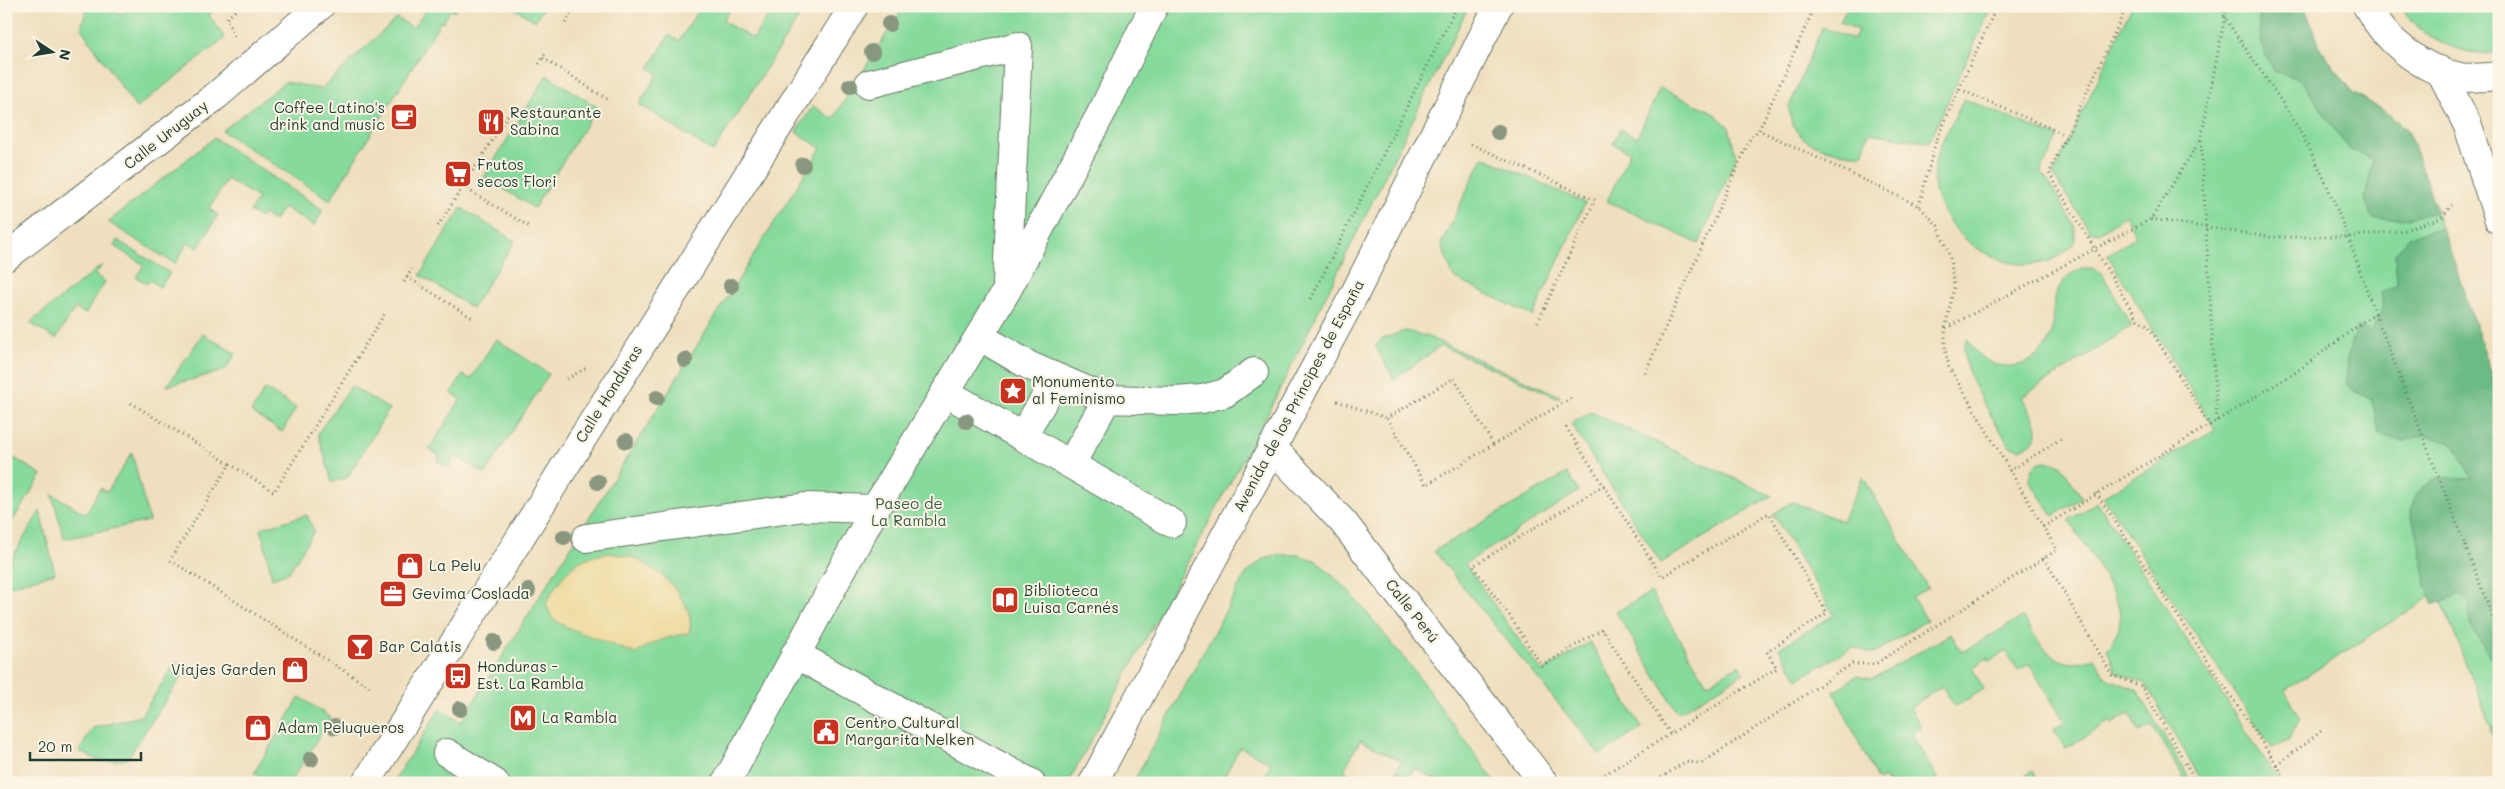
<svg xmlns="http://www.w3.org/2000/svg" width="2505" height="789" viewBox="0 0 2505 789" font-family="Mali,sans-serif">
<rect width="100%" height="100%" fill="#fcf5e5"/>
<filter id="ink" filterUnits="userSpaceOnUse"><feTurbulence type="fractalNoise" baseFrequency=".02" numOctaves="2"/><feDisplacementMap in="SourceGraphic" scale="10" xChannelSelector="R" yChannelSelector="G"/><feConvolveMatrix kernelMatrix="1 2 1 2 8 2 1 2 1" color-interpolation-filters="sRGB"/></filter>
<filter id="wash" filterUnits="userSpaceOnUse"><feTurbulence type="fractalNoise" baseFrequency=".0096" numOctaves="4" result="noise"/><feDisplacementMap in="SourceGraphic" scale="20" xChannelSelector="R" yChannelSelector="G"/><feGaussianBlur stdDeviation="1.12" result="paint"/><feColorMatrix in="noise" values="0 0 0 0 0 0 0 0 0 0 0 0 0 0 0 0 0 1.4 0 .05"/><feComposite in="paint" operator="in"/></filter>
<g filter="url(#wash)">
<rect width="100%" height="100%" fill="#efdfbe"/>
<path fill="#86da9c" stroke="#528c68" d="M88 6H104L122 14 127 6H219L209 15 225 38 136 108 81 28Z
M429 6H458L454 12 450 10 443 22 441 21 330 200 222 131 285 82 321 89 397 18 413 28Z
M511 6H544L535 21Z
M701 6H727L730 8 723 21 753 39 772 9 767 6H806L713 152 639 104 658 74 649 68 669 35 679 41Z
M904 6H1469L1269 411 1068 783H392L440 709 461 722 821 148 796 132 813 106 833 119Z
M1843 6H1992L1929 142 1869 133 1862 155C1832 152 1789 146 1789 107L1822 27 1854 40 1858 30 1840 22 1847 8Z
M2132 6H2304L2321 50 2353 92 2388 114 2408 131 2499 395V748L2438 592 2285 690 2300 719 2288 741 2272 748 2103 497 2215 429 2107 255 2136 237 2126 215 2099 233 2090 231 2053 175Z
M2400 6H2499V52C2464 59 2418 37 2400 6Z
M547 75 597 107 534 208 484 177Z
M1660 88 1711 111 1729 127 1736 157 1699 244 1607 201 1630 152 1613 144 1620 129 1637 137Z
M1964 99 2058 137 2040 173 2048 181 2075 227V243C2025 299 1927 235 1934 169 1937 145 1954 120 1964 99Z
M214 138 323 210 314 226 283 207 274 221 263 214 260 218 250 211 258 198 227 179 209 209 218 215 198 248 188 242 175 264 108 222Z
M1483 157 1585 203 1533 316 1454 278 1441 244Z
M461 208 515 241 472 308 420 275Z
M117 240 170 273 160 287 150 280 147 284 136 277 144 265 114 246Z
M102 265 95 275 105 282 85 314 75 308 56 339 30 323Z
M2081 268H2091L2101 272 2132 326 2022 397C2032 417 2051 436 2020 449L2010 446C1999 427 1950 359 1968 339 1973 352 1985 362 1999 365 2027 371 2049 352 2053 325 2055 313 2051 305 2057 292 2062 280 2070 274 2081 268Z
M1405 331 1426 336 1560 396 1559 398 1441 346 1394 379 1375 346 1382 339Z
M203 334 236 354 224 371 167 386Z
M496 339 549 374 485 474 456 456 449 467 437 461 440 456 429 449 461 399 451 393 463 375 471 379Z
M351 386 389 409 347 478 332 482 318 433Z
M265 389 296 408 282 432 251 412Z
M1591 412 1772 496 1661 563 1571 424Z
M6 453 42 475 6 531Z
M132 453 149 521 64 539 52 494 86 514 100 488 107 492Z
M2045 461 2061 465 2082 498 2053 516 2029 480C2031 468 2033 463 2045 461Z
M1567 473 1579 491 1465 564 1542 672 1590 642 1642 728 1600 755 1434 551Z
M1863 477 1928 588 1912 597 1927 620 1876 652 1870 653 1853 647 1798 679 1779 648 1834 615 1773 514 1792 502 1842 521Z
M2097 502 2280 783H2203L2145 683 2116 672 2107 649C2115 641 2120 629 2120 617 2120 594 2082 542 2069 520Z
M40 511 55 573 6 587V568Z
M307 515 314 531 289 572 272 578 261 528Z
M1278 555H1298L1317 561 1349 591 1412 668 1496 783H1442L1414 768 1409 777 1396 771 1401 761 1360 740 1344 770 1348 773 1343 783H1307L1297 777 1294 783H1284L1266 773 1271 763 1240 747 1221 783H1133L1245 575 1262 560Z
M1651 592 1707 684 1739 665 1744 673 1678 713 1616 612Z
M2023 617C2039 644 2057 675 2094 658L2106 678 2137 690 2192 783H2187L2152 725 2140 732 2129 713 2112 724 2110 721 2065 749 2054 729 2065 722 2029 664 2018 670 2006 651 1989 661 1987 658 1972 668 1984 689 1955 707 1942 686 1910 708 1922 727 1911 733 1940 783H1887L1885 778 1878 781 1834 692 1856 676 1872 679 1951 634 1962 652Z
M176 662 188 667 127 759 101 762 79 751 93 728 141 716Z
M300 697 331 718 290 783H270L254 773Z
M2033 771 2040 783H2020L2019 780Z"/>
<path fill="#6cba84" stroke="#467c5c" d="M2258 6H2304L2321 50 2353 92 2388 114 2408 131 2437 212 2404 219H2372L2365 199 2373 160 2349 149 2300 79 2274 71 2261 44Z
M2442 227 2499 395V658L2490 657 2470 624 2469 602 2459 594 2434 605 2426 586 2424 565 2411 513 2415 494 2436 478H2472L2454 444 2425 435 2403 441 2380 435 2371 398 2357 393 2346 384 2347 355 2356 328 2371 331 2382 311V293L2397 284 2395 254 2409 237Z
M2499 718V755L2490 730Z"/>
<path fill="#eeda9e" stroke="#868c69" d="M609 553C617 555 628 555 636 559 660 569 698 604 689 633 670 636 651 642 636 654L566 627 553 619 546 605C552 589 568 566 585 559 592 556 601 555 609 553Z"/>
</g>
<g filter="url(#ink)">
<g fill="none" stroke-linecap="round" stroke-linejoin="round">
<g stroke="#687664" stroke-width="30">
<path id="street" d="M869 84 1018 46 1007 283
M6 257 216 96 320 6
M979 336 1030 366 1107 399 1175 401 1202 399 1225 393 1254 372
M945 392 1172 523
M1022 436 1057 379
M1272 447 1343 522 1544 783
M1071 464 1107 399
M586 538 805 507 875 509
M795 654 1031 783
M447 753 495 783
M726 783 875 509 1007 290 1105 106 1154 6
M1093 783 1356 291 1498 6"/>
</g>
<g stroke="#687664" stroke-width="30">
<path id="secondary" d="M2367 6C2385 40 2421 70 2460 77 2472 79 2486 77 2499 76
M2440 70 2468 126 2499 220
M366 783 854 6"/>
</g>
<path stroke="#687664" stroke-width="3" stroke-dasharray="1 4" stroke-linecap="butt" d="M2127 6 2049 173 2137 319 2148 325 2210 426
M565 23 576 6
M234 36 226 19 240 6
M543 58 610 101
M539 64 546 52
M1959 89 1997 6
M2201 140 2217 421
M1471 144 1595 200 1537 324
M463 187 530 227
M1919 206 1935 144 1959 89 2066 135
M2151 219 2270 237H2348L2405 230 2441 218 2452 205
M438 226 513 107
M407 277 474 319
M404 282 412 269
M1311 299 1457 6
M2375 313 2499 633
M1946 328 2151 219 2201 139 2227 6
M1645 373 1751 137 1759 130
M567 379 586 368
M1337 401 1387 418
M131 403 230 464 170 560 371 688
M1566 427 1662 577 1769 513 1827 613 1767 652 1777 668 1602 776
M1493 444 1454 378 1387 418 1426 485 1573 397
M230 464 274 492 385 313
M2009 471 2061 439
M1604 485 1473 566 1509 615 1542 666 1602 629 1671 735
M2096 493 2277 765
M2043 527 2296 372 2375 313C2352 248 2330 182 2295 123 2273 87 2248 53 2225 18L2221 6
M2044 558 2112 675 2141 686 2197 783
M348 725 358 731
M2011 781 2012 783
M1653 783 1685 762 1702 763 1852 664H1875L2057 550 1949 367 1945 348V329L1954 287 1950 257 1938 226 1919 206 1759 130 1815 6
M2287 783 2277 765 2324 729"/>
<use href="#street" stroke="#fff" stroke-width="28"/>
<use href="#secondary" stroke="#fff" stroke-width="28"/>
</g>
<g fill="#88977e">
<circle cx="889" cy="24" r="8"/>
<circle cx="872" cy="52" r="8"/>
<circle cx="850" cy="86" r="8"/>
<circle cx="1498" cy="132" r="8"/>
<circle cx="803" cy="165" r="8"/>
<circle cx="731" cy="286" r="8"/>
<circle cx="685" cy="360" r="8"/>
<circle cx="657" cy="398" r="8"/>
<circle cx="966" cy="421" r="8"/>
<circle cx="626" cy="441" r="8"/>
<circle cx="598" cy="482" r="8"/>
<circle cx="564" cy="537" r="8"/>
<circle cx="528" cy="591" r="8"/>
<circle cx="494" cy="642" r="8"/>
<circle cx="460" cy="709" r="8"/>
<circle cx="335" cy="727" r="8"/>
<circle cx="311" cy="759" r="8"/>
</g>
</g>
<defs>
<g id="cafe-square" transform="scale(1.4375)"><rect x="-9" y="-9" width="18" height="18" rx="4" fill="#c8321e" stroke="#fcf5e5"/><path d="M-5.5-4.5H6V0H3Q3 3.5 0 3.5H-2.5Q-5.5 3.5-5.5 0ZM3-3.2v2h1.7v-2ZM-6 4.5H4V6H-6Z" fill="#fff"/></g>
<g id="restaurant-square" transform="scale(1.4375)"><rect x="-9" y="-9" width="18" height="18" rx="4" fill="#c8321e" stroke="#fcf5e5"/><path d="M-5-6h1v4h1v-4h1v4h1v-4h1v5L-1.5 .5V6h-2V.5L-5-1ZM5-6V6H3V1.5H1.5Q1.5-4 5-6Z" fill="#fff"/></g>
<g id="supermarket-square" transform="scale(1.4375)"><rect x="-9" y="-9" width="18" height="18" rx="4" fill="#c8321e" stroke="#fcf5e5"/><path d="M-6-5.5h2.5l.6 2H6L4.5 2H-2.5L-4.4-4H-6ZM-1.5 3.2a1.3 1.3 0 1 0 .1 0ZM3 3.2a1.3 1.3 0 1 0 .1 0Z" fill="#fff"/></g>
<g id="sight-square" transform="scale(1.4375)"><rect x="-9" y="-9" width="18" height="18" rx="4" fill="#c8321e" stroke="#fcf5e5"/><path d="M0-6L1.8-2.2L6-1.7L2.9 1.2L3.7 5.4L0 3.3L-3.7 5.4L-2.9 1.2L-6-1.7L-1.8-2.2Z" fill="#fff"/></g>
<g id="shop-square" transform="scale(1.4375)"><rect x="-9" y="-9" width="18" height="18" rx="4" fill="#c8321e" stroke="#fcf5e5"/><path d="M-5-2.5h2.3a2.7 3.5 0 0 1 5.4 0H5L5.5 6h-11ZM-1.5-2.5h3a1.5 2.3 0 0 0-3 0Z" fill="#fff"/></g>
<g id="office-square" transform="scale(1.4375)"><rect x="-9" y="-9" width="18" height="18" rx="4" fill="#c8321e" stroke="#fcf5e5"/><path d="M-6-3h4V-5.5h4V-3h4V5H-6ZM-1-4.5V-3h2v-1.5ZM-6 0V1H6V0Z" fill="#fff"/></g>
<g id="library-square" transform="scale(1.4375)"><rect x="-9" y="-9" width="18" height="18" rx="4" fill="#c8321e" stroke="#fcf5e5"/><path d="M-6-4Q-3-5.5-.7-3.5V5Q-3 3-6 4ZM6-4Q3-5.5 .7-3.5V5Q3 3 6 4Z" fill="#fff"/></g>
<g id="bar-square" transform="scale(1.4375)"><rect x="-9" y="-9" width="18" height="18" rx="4" fill="#c8321e" stroke="#fcf5e5"/><path d="M-6-5H6L.8 .8V4.5H3.5V6h-7V4.5H-.8V.8Z" fill="#fff"/></g>
<g id="bus-square" transform="scale(1.4375)"><rect x="-9" y="-9" width="18" height="18" rx="4" fill="#c8321e" stroke="#fcf5e5"/><path d="M-5-6H5V4H4V6H2V4H-2V6H-4V4H-5ZM-3.5-4V0h7V-4ZM-3.5 1.2v1.5H-2V1.2ZM2 1.2v1.5H3.5V1.2Z" fill="#fff"/></g>
<g id="metro-square" transform="scale(1.4375)"><rect x="-9" y="-9" width="18" height="18" rx="4" fill="#c8321e" stroke="#fcf5e5"/><path d="M-5.5 5V-5H-3L0 0L3-5H5.5V5H3V-.5L0 4L-3-.5V5Z" fill="#fff"/></g>
<g id="civic-square" transform="scale(1.4375)"><rect x="-9" y="-9" width="18" height="18" rx="4" fill="#c8321e" stroke="#fcf5e5"/><path d="M-.6-6.5H3V-4.5H.6V-3L4-1V1h2V6H-6V1h2V-1L-.6-3ZM-1.2 2.5V6h2.4V2.5Z" fill="#fff"/></g>
</defs>
<g fill-rule="evenodd">
<use href="#cafe-square" x="404" y="117"/>
<use href="#restaurant-square" x="491" y="122"/>
<use href="#supermarket-square" x="458" y="174"/>
<use href="#sight-square" x="1013" y="391"/>
<use href="#shop-square" x="410" y="566"/>
<use href="#office-square" x="393" y="594"/>
<use href="#library-square" x="1005" y="600"/>
<use href="#bar-square" x="360" y="647"/>
<use href="#shop-square" x="295" y="670"/>
<use href="#bus-square" x="458" y="676"/>
<use href="#metro-square" x="523" y="718"/>
<use href="#shop-square" x="258" y="728"/>
<use href="#civic-square" x="826" y="732"/>
</g>
<g text-anchor="middle" stroke-width="4" stroke-linejoin="round" paint-order="stroke">
<g font-size="15" fill="#1f3d34" stroke="#fcf5e5" text-anchor="start">
<text x="385" y="113" text-anchor="end">Coffee Latino's<tspan x="385" dy="17">drink and music</tspan></text>
<text x="510" y="118">Restaurante<tspan x="510" dy="17">Sabina</tspan></text>
<text x="477" y="170">Frutos<tspan x="477" dy="17">secos Flori</tspan></text>
<text x="1032" y="387">Monumento<tspan x="1032" dy="17">al Feminismo</tspan></text>
<text x="429" y="571">La Pelu</text>
<text x="1024" y="596">Biblioteca<tspan x="1024" dy="17">Luisa Carnés</tspan></text>
<text x="412" y="599">Gevima Coslada</text>
<text x="379" y="652">Bar Calatis</text>
<text x="477" y="672">Honduras -<tspan x="477" dy="17">Est. La Rambla</tspan></text>
<text x="276" y="675" text-anchor="end">Viajes Garden</text>
<text x="542" y="723">La Rambla</text>
<text x="845" y="728">Centro Cultural<tspan x="845" dy="17">Margarita Nelken</tspan></text>
<text x="277" y="733">Adam Peluqueros</text>
</g>
<g font-size="15" fill="#1f3d34" stroke="#fcf5e5">
<text transform="translate(166 135) rotate(-38)" y="5">Calle Uruguay</text>
<text transform="translate(609 394) rotate(-58)" y="5">Calle Honduras</text>
<text transform="translate(1299 396) rotate(-62)" y="5">Avenida de los Príncipes de España</text>
<text transform="translate(1412 611) rotate(52)" y="5">Calle Perú</text>
</g>
<g font-size="15" fill="#345c49" stroke="#fcf5e5">
<text x="909" y="509">Paseo de<tspan x="909" dy="17">La Rambla</tspan></text>
</g>
</g>
<rect width="2505" height="789" fill="none" stroke="#fcf5e5" stroke-width="25"/>
<g transform="translate(52 52) rotate(102)" stroke="#fcf5e5" stroke-width="4" paint-order="stroke">
<path d="M0-4L9 19L0 12L-9 19Z" fill="#1f3d34"/>
<text y="-8" font-size="14" font-weight="bold" text-anchor="middle" fill="#1f3d34">N</text>
</g>
<path d="M30 752v8h111v-8" fill="none" stroke="#1f3d34" stroke-width="2.5"/>
<text x="38" y="752" font-size="15" fill="#1f3d34" stroke="#fcf5e5" stroke-width="4" paint-order="stroke">20 m</text>
</svg>
